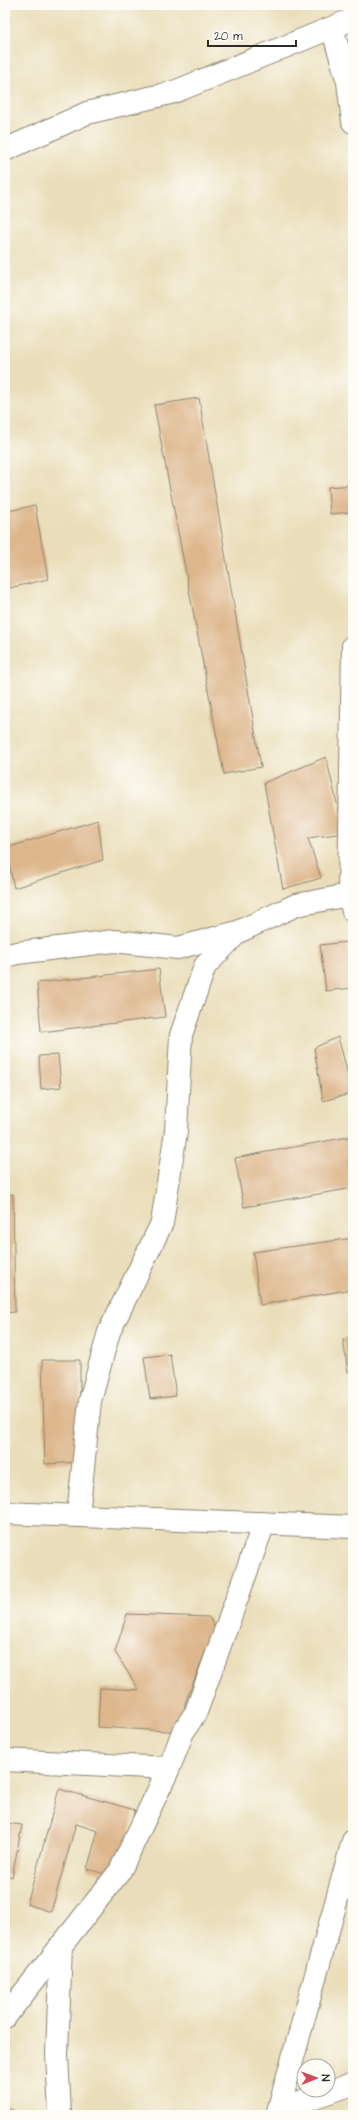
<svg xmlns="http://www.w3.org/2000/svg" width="358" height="2120" viewBox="0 0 358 2120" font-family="'Architects Daughter',sans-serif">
<rect width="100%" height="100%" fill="#fdfcf7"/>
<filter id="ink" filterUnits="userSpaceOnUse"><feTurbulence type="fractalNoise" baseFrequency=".025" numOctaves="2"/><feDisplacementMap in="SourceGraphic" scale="8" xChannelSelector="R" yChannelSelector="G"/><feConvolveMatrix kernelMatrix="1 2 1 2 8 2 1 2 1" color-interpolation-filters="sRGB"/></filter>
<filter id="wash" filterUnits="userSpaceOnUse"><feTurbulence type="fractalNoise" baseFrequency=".012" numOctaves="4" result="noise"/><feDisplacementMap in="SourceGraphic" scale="16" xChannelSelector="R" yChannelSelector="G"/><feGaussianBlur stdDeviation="0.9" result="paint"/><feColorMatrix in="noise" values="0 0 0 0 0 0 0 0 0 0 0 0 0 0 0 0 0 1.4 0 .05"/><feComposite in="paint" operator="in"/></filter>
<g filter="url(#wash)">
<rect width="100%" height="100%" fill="#eadeba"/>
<g id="blocks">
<path fill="#ddb68b" d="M199 398 261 767 224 774 154 405Z
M353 485V512L330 514 328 487Z
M35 505 48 579 5 589V512Z
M326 757 344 833 308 838 321 878 283 889 264 783Z
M98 820 103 860 14 888 6 848Z
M347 942 353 988 326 991 320 945Z
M159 969 165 1017 41 1032 37 983Z
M338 1037 353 1093 323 1101 314 1048Z
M58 1055 61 1087 41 1089 39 1056Z
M353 1136V1188L244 1207 235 1158Z
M13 1194 15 1312 5 1313V1195Z
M353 1238V1289L260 1305 253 1252Z
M353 1337V1371L348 1372 343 1339Z
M170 1354 176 1396 150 1399 144 1357Z
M42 1360H80V1462L45 1464Z
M127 1614 209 1617 215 1628 185 1703 183 1732 98 1727 100 1688 139 1690 115 1652Z
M59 1789 135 1810 116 1877 87 1869 98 1831 76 1824 51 1912 27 1904Z
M5 1823 22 1825 12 1877 5 1874Z
M6 2107 23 2115H5Z"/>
</g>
</g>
<g filter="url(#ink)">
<use href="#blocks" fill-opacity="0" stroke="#8a8472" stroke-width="1"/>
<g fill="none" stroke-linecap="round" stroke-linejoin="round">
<g stroke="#8a8472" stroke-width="24">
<path id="minor" d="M332 28 348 82 353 122
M5 150 87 113 174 92 353 19
M353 646 349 895 353 911
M5 956 17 953 114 941 178 948 237 932
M5 1513 353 1527
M78 1515 90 1401 109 1332 162 1223 176 1131 181 1035 205 966 238 932 296 905 349 895
M5 1760 169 1768
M5 2017 120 1871 169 1768 183 1732 196 1712 264 1523
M279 2109 353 2084
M60 2115 57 2054 61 1945
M277 2115 353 1841"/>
</g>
<use href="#minor" stroke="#fff" stroke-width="22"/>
</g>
</g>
<rect width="358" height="2120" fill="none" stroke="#fdfcf7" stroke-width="20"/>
<g transform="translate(316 2078) rotate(89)"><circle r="19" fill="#fdfcf7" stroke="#a9a8a5"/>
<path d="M0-3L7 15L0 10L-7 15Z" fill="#d1495b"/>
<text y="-6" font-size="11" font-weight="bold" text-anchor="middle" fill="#2b2b2b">N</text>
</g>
<path d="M208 40v6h88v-6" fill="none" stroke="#2b2b2b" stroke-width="2"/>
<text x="214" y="40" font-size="12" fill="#2b2b2b" stroke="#fdfcf7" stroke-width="3" paint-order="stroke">20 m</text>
</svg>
